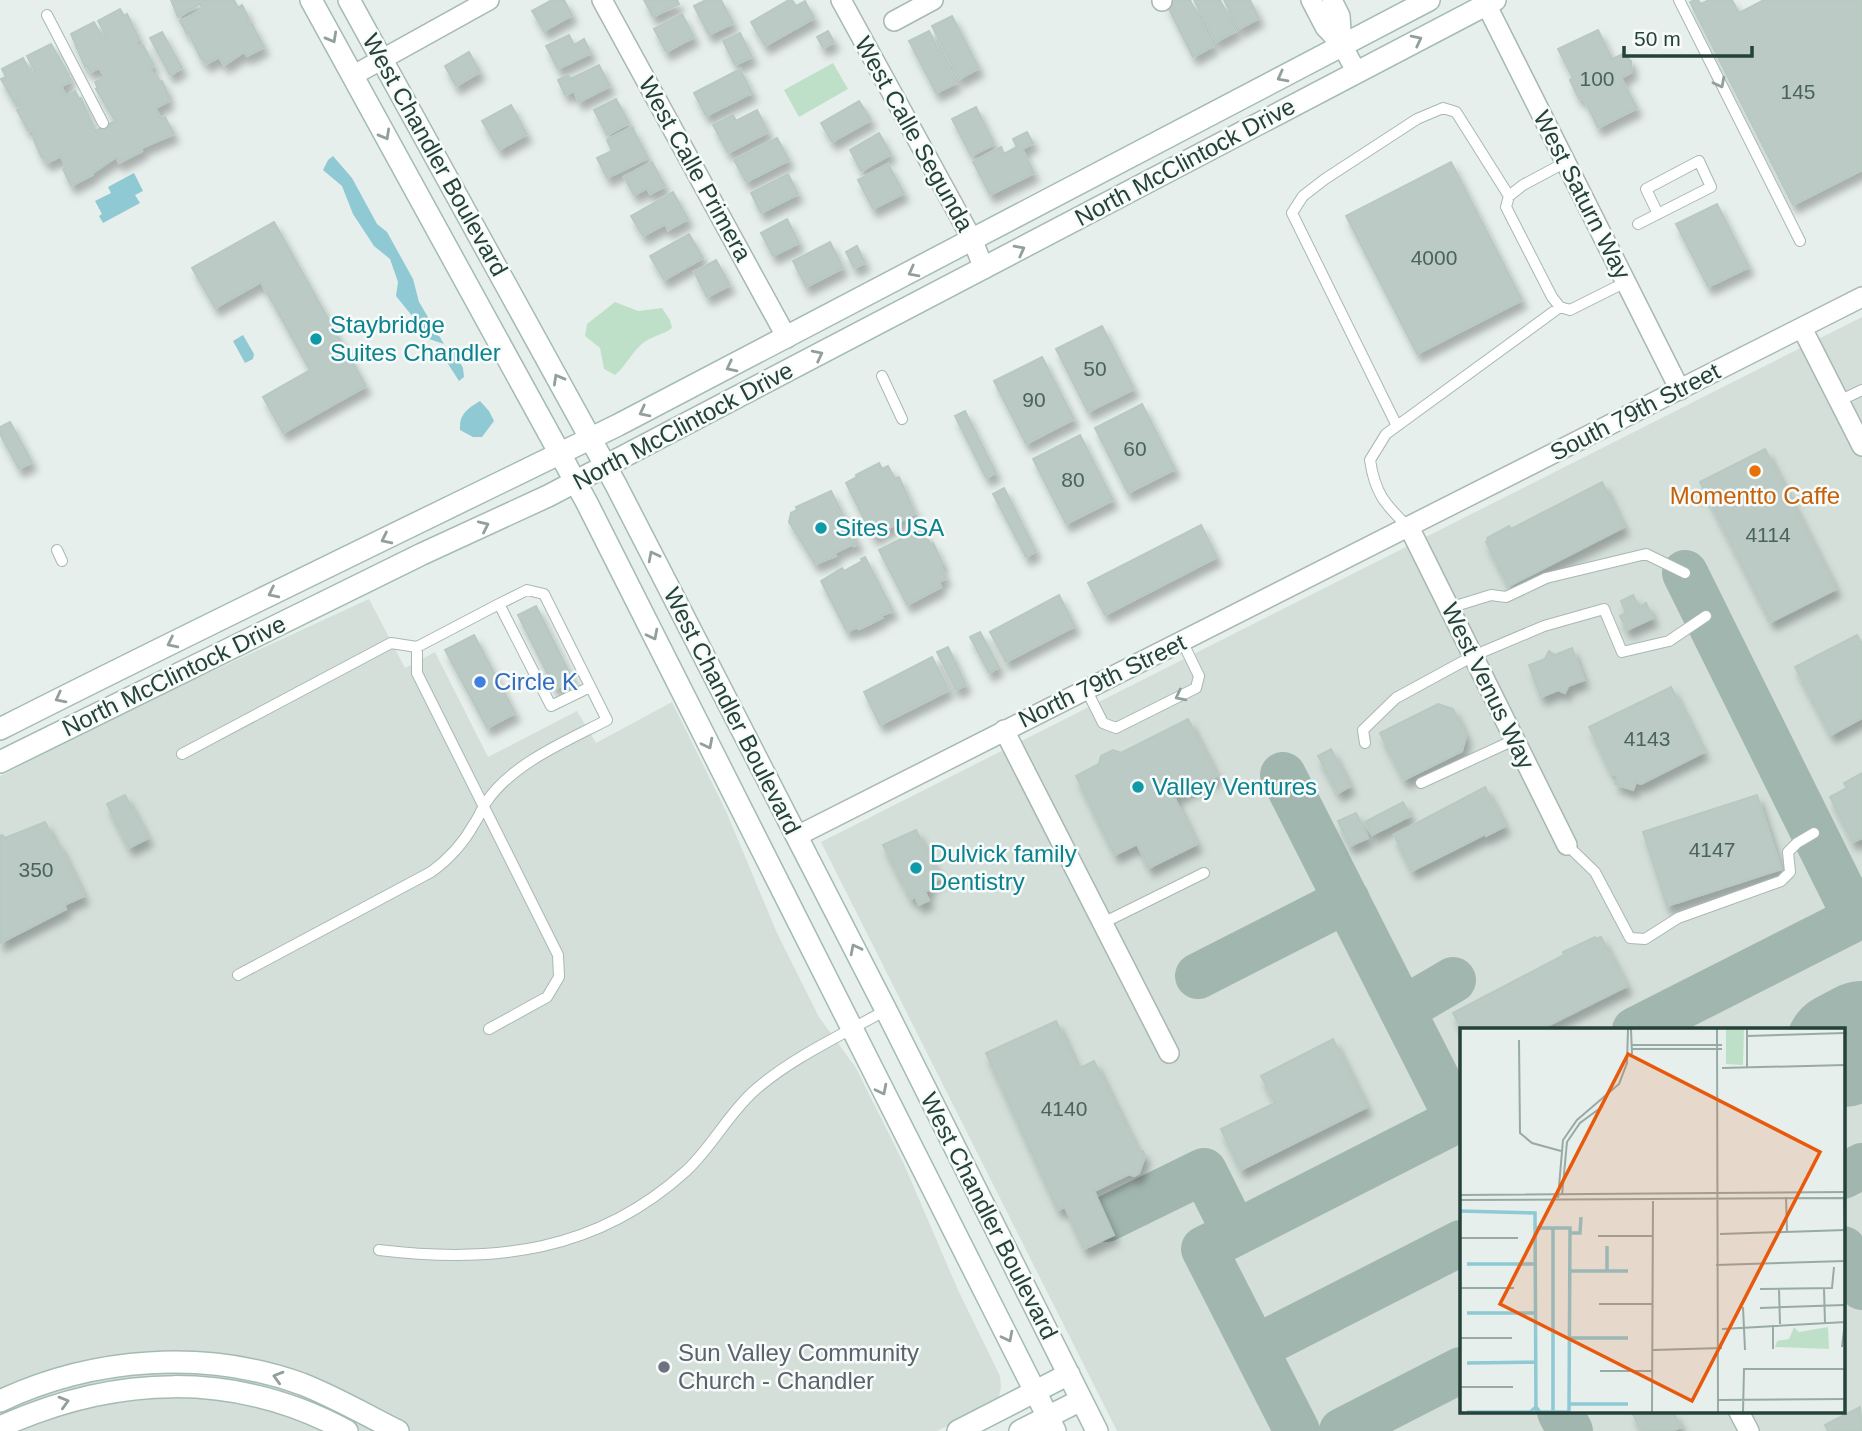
<svg xmlns="http://www.w3.org/2000/svg" width="1862" height="1431" viewBox="0 0 1862 1431" font-family="Helvetica,sans-serif">
<defs>
<filter id="shadow"><feDropShadow dx="4.5" dy="8" stdDeviation="3.5" flood-color="#0004"/></filter>
</defs>
<rect width="100%" height="100%" fill="#e6efeb"/>
<path fill="#d4dfda" fill-rule="evenodd" d="M1862 317V1431H1117L821 842ZM1461 1030H1843V1412H1461Z
M369 599 405 668 435 652 488 757 577 711 596 743 672 702 726 811 777 933 819 1017 856 1068 903 1162 958 1290 1000 1376 1001 1387 999 1397 995 1402 937 1431H0V776L137 706Z"/>
<path fill="#bfe0c8" d="M833 63 848 89 799 117 784 90Z
M615 302 638 311 662 308 670 320 672 328C663 335 649 337 642 344 631 353 626 366 615 375L604 369 600 348 585 336 587 324Z"/>
<path fill="#8ec9d4" d="M333 156 352 178 377 224 387 232 413 279 419 302 444 344 423 337 413 317 396 296 398 282 390 259 374 246 353 214 342 186 323 170 328 160Z
M134 173 143 191 135 195 140 203 103 223 99 216 102 214 95 201 111 193 108 187Z
M243 335 254 354 253 359 245 363 233 341Z
M455 348 460 351 458 359 463 368 464 377 459 381 443 356Z
M480 401 489 411 494 421 482 437H473L460 430C459 414 467 409 480 401Z"/>
<g fill="none" stroke-linecap="round" stroke-linejoin="round">
<path stroke="#a2b6b0" stroke-width="46" d="M1685 573 1856 918
M1283 775 1458 1120
M1198 976 1347 900
M1407 1019 1412 1004 1453 980
M1635 1030 1862 915
M1843 1176 1862 1166
M1106 1219 1204 1171 1235 1233
M1843 1249 1862 1287
M1255 1348 1461 1243
M1560 1412 1570 1431
M1297 1431 1204 1249 1461 1118
M1342 1431 1461 1370"/>
<path stroke="#a2b6b0" stroke-width="116" d="M1843 1049 1862 1039"/>
</g>
<path fill="#bbcac4" stroke="#b8c9c2" stroke-width="2" filter="url(#shadow)" d="M171 0H234L238 8 242 5 249 19 247 20 249 25 252 24 264 47 247 56 244 52 224 65 219 57 206 64 203 58 201 59 189 33 187 34 180 21 203 10 200 4 178 17Z
M552 0H564L572 15 544 31 532 11Z
M644 0H677L679 4 653 17Z
M706 0H721L733 23 709 35 694 6Z
M789 0H792L796 6 805 1 814 18 765 46 751 22Z
M1172 0H1190L1213 46 1193 57 1166 3Z
M1194 0H1220L1236 31 1216 42Z
M1224 0H1250L1259 18 1239 29Z
M1695 0H1698L1701 4 1709 0H1732L1739 13 1764 0H1862V170L1793 205 1690 2Z
M120 9 124 16 127 14 139 39 135 41 139 47 143 45 154 66 150 69 154 75 156 74 160 82 162 81 168 94 166 95 169 101 155 108 161 119 165 117 174 134 141 148 142 151 119 163 116 157 91 174 92 175 71 186 63 169 66 167 61 156 47 163 44 157 42 158 36 145 33 137 35 136 32 129 28 131 17 110 21 108 17 101 14 102 1 79 6 77 2 69 23 58 31 73 35 71 27 56 51 44 69 75 67 76 70 82 61 86 66 96 75 91 79 99 81 98 95 131 115 121 96 89H98L95 82 105 77 99 68 90 72 87 66 85 67 71 34 94 22 102 37 106 35 98 21Z
M682 14 694 37 666 52 654 29Z
M952 16 979 68 959 79 932 26Z
M1598 30 1612 59 1623 54 1631 61 1632 72 1621 78 1637 108 1598 128 1583 97 1579 99 1570 80 1573 78 1558 49Z
M828 31 834 42 823 48 817 37Z
M929 31 956 83 936 93 909 41Z
M162 32 182 68 170 75 150 38Z
M740 33 752 57 735 65 723 41Z
M569 35 574 45 584 39 591 53 558 69 546 46Z
M469 52 480 72 456 86 445 66Z
M599 65 610 86 579 102 574 91 565 95 558 80 568 75 570 79Z
M740 69 752 93 706 116 694 93Z
M616 99 629 123 607 135 594 110Z
M859 101 871 120 832 142 821 123Z
M511 105 527 134 499 150 482 121Z
M976 107 994 144 971 156 952 119Z
M757 110 768 132 728 153 713 125 733 115 736 121Z
M632 127 648 158 607 178 597 158 612 151 607 140Z
M1027 132 1033 143 1022 149 1034 173 990 195 973 162 1001 147 1004 154 1017 147 1013 139Z
M879 133 891 154 861 171 850 150Z
M777 138 789 160 746 182 734 160Z
M652 162 665 186 650 194 647 188 634 195 624 177Z
M1451 162 1522 300 1417 354 1346 216Z
M888 164 904 193 873 209 858 180Z
M788 174 798 194 761 213 751 193Z
M673 192 688 219 668 230 665 224 643 236 631 216Z
M1717 204 1749 267 1708 287 1676 224Z
M787 219 799 243 773 256 761 233Z
M274 222 366 386 283 433 263 397 310 370 261 282 215 308 192 268Z
M689 234 703 258 664 280 650 256Z
M830 242 843 268 806 287 793 261Z
M857 246 865 263 854 268 846 252Z
M716 260 730 285 707 297 694 272Z
M1102 326 1134 389 1088 412 1056 349Z
M1042 357 1074 419 1026 444 994 381Z
M1142 404 1175 469 1128 493 1095 428Z
M965 411 996 473 986 478 955 416Z
M10 422 32 462 19 469 0 434V427Z
M1080 435 1113 500 1066 524 1033 459Z
M1765 449 1836 589 1771 622 1700 482Z
M879 463 882 469 888 466 895 479 899 477 915 513 873 537 846 483 857 477 856 475Z
M1602 482 1624 527 1509 586 1486 542 1488 541 1487 538 1509 526 1511 529Z
M1004 488 1036 551 1026 557 993 494Z
M831 491 858 544 854 546 853 544 834 553 836 556 815 564 789 522 791 513 797 510 796 507Z
M1201 525 1217 557 1105 615 1088 583Z
M922 528 930 544 933 543 943 564 940 566 946 578 939 582 941 587 907 605 879 550Z
M865 557 893 611 880 616 882 618 859 629 857 627 847 632 821 581 842 568 844 571 862 561 861 559Z
M1059 595 1075 626 1006 662 990 632Z
M1633 595 1639 607 1646 603 1653 618 1627 630 1620 616 1626 613 1621 601Z
M536 606 573 680 555 689 518 615Z
M980 632 999 667 989 673 970 637Z
M474 635 515 713 487 728 445 650Z
M1857 635 1862 644V718L1831 735 1795 667Z
M948 647 966 685 956 690 937 652Z
M1572 648 1584 680 1568 686 1565 693 1558 690 1541 697 1529 665 1545 659 1549 651 1555 655Z
M932 657 949 690 880 725 864 692Z
M1671 687 1704 752 1641 784 1636 782 1633 790 1615 784 1618 776 1612 774 1589 727Z
M1438 704 1453 709 1466 736 1462 751 1404 780 1380 733Z
M1188 719 1217 776 1174 797 1197 844 1149 868 1137 844 1115 855 1076 776 1099 764 1101 756 1113 750 1121 753Z
M1331 749 1350 786 1338 793 1318 756Z
M1862 773V838L1853 842 1830 797 1847 788 1844 783Z
M1485 787 1505 826 1486 836 1485 834 1412 871 1394 835Z
M125 795 148 838 129 848 107 804Z
M1757 795 1781 869 1667 906 1643 832Z
M1403 802 1410 816 1372 835 1365 822Z
M1356 813 1368 838 1350 846 1338 821Z
M45 822 56 844 58 843 84 896 64 905 66 909 0 943V836L2 835 5 838Z
M916 830 940 878 928 884 930 889 925 892 929 900 919 905 915 897 911 899 883 845Z
M1595 937 1596 939 1601 937 1627 986 1539 1030H1462L1453 1013 1564 955 1563 952Z
M1056 1021 1078 1069 1094 1061 1137 1149 1143 1151 1145 1156 1139 1173 1134 1176 1129 1174 1094 1191 1114 1235 1084 1249 1065 1207 1058 1210 986 1053Z
M1333 1039 1367 1107 1241 1170 1221 1129 1275 1103 1261 1076Z
M1860 1407 1862 1431H1828L1825 1425Z
M1632 1412H1673L1681 1427 1672 1431H1641Z"/>
<g fill="none" stroke-linecap="round" stroke-linejoin="round">
<g stroke="#a8b8b2" stroke-width="12">
<path id="lane" d="M1679 0 1800 241
M47 15 103 123
M1566 162 1523 185 1509 196 1506 207 1552 297 1560 307 1570 310 1626 282
M1638 224 1711 187 1699 161 1646 189 1658 214
M882 376 902 419
M1839 401 1862 390
M1397 426 1292 213 1303 196 1325 179 1417 119 1443 108 1456 112 1509 196
M1408 527C1385 504 1375 494 1370 460L1386 434 1560 307
M57 550 62 561
M1449 608 1491 595 1506 597 1546 578 1646 554 1685 573
M417 647V673L558 955 559 977 547 997 489 1029
M1086 689 1103 723 1116 728 1196 688 1199 676 1182 641
M1365 743 1363 730 1396 698 1473 656 1544 626 1604 609 1622 652 1669 641 1706 616
M182 754 391 643 417 647 499 604 551 706 590 687
M1421 783 1514 740
M1567 845 1595 872 1630 938 1645 939 1678 918 1781 881 1790 872 1788 852 1797 843 1814 833
M1103 923 1204 873
M238 975 431 872C449 859 463 844 474 824 479 817 482 808 487 801 513 763 567 741 607 720L544 594 527 590 499 604
M379 1250C494 1264 597 1252 686 1171 712 1147 728 1114 755 1090 793 1057 842 1035 886 1010"/>
</g>
<g stroke="#a8b8b2" stroke-width="22">
<path id="street" d="M602 0 787 338
M841 0 973 241 984 269
M1162 0V1
M1311 0 1325 27 1342 45 1356 71
M1332 0 1340 16 1342 45
M1484 0 1680 390
M894 21 933 0
M352 76 489 0
M1802 328 1862 446
M1409 527 1567 845
M1004 730 1169 1053
M797 836 1862 297
M1739 1412 1749 1431"/>
</g>
<g stroke="#a4bbb3" stroke-width="24">
<path id="secondary" d="M311 0 587 503 1055 1431
M349 0 616 485 886 1010 1097 1431
M0 729C205 625 412 526 618 425L1429 0
M0 762 422 554 548 496 1495 0
M0 1401C93 1357 205 1349 302 1384 335 1397 366 1415 398 1431
M0 1427C114 1375 235 1370 347 1431
M958 1431 1069 1374
M1020 1431 1081 1400"/>
</g>
<use href="#lane" stroke="#fff" stroke-width="10"/>
<use href="#street" stroke="#fff" stroke-width="19"/>
<use href="#secondary" stroke="#fff" stroke-width="21"/>
</g>
<defs><path id="oneway-chevron" d="M-2-3.5L2.5 0L-2 3.5" fill="none" stroke-width="1.6" stroke-linecap="round" stroke-linejoin="round" transform="scale(1.75)"/></defs>
<g stroke="#92a09c">
<use href="#oneway-chevron" transform="translate(332 38) rotate(61)"/>
<use href="#oneway-chevron" transform="translate(1417 40) rotate(-27)"/>
<use href="#oneway-chevron" transform="translate(1282 77) rotate(152)"/>
<use href="#oneway-chevron" transform="translate(1720 83) rotate(63)"/>
<use href="#oneway-chevron" transform="translate(385 135) rotate(61)"/>
<use href="#oneway-chevron" transform="translate(1020 250) rotate(-28)"/>
<use href="#oneway-chevron" transform="translate(913 272) rotate(152)"/>
<use href="#oneway-chevron" transform="translate(818 355) rotate(-27)"/>
<use href="#oneway-chevron" transform="translate(731 367) rotate(153)"/>
<use href="#oneway-chevron" transform="translate(558 379) rotate(-119)"/>
<use href="#oneway-chevron" transform="translate(644 412) rotate(153)"/>
<use href="#oneway-chevron" transform="translate(484 526) rotate(-25)"/>
<use href="#oneway-chevron" transform="translate(386 539) rotate(154)"/>
<use href="#oneway-chevron" transform="translate(653 556) rotate(-117)"/>
<use href="#oneway-chevron" transform="translate(273 593) rotate(154)"/>
<use href="#oneway-chevron" transform="translate(653 635) rotate(63)"/>
<use href="#oneway-chevron" transform="translate(172 643) rotate(154)"/>
<use href="#oneway-chevron" transform="translate(1180 696) rotate(153)"/>
<use href="#oneway-chevron" transform="translate(60 698) rotate(153)"/>
<use href="#oneway-chevron" transform="translate(708 744) rotate(63)"/>
<use href="#oneway-chevron" transform="translate(855 949) rotate(-117)"/>
<use href="#oneway-chevron" transform="translate(882 1090) rotate(63)"/>
<use href="#oneway-chevron" transform="translate(1008 1337) rotate(63)"/>
<use href="#oneway-chevron" transform="translate(278 1377) rotate(-164)"/>
<use href="#oneway-chevron" transform="translate(64 1402) rotate(-16)"/>
</g>
<g fill="#0f9aa8" stroke="#f7fbf9" stroke-width="2.5">
<circle cx="316" cy="339" r="7"/>
<circle cx="821" cy="528" r="7"/>
<circle cx="1138" cy="787" r="7"/>
<circle cx="916" cy="868" r="7"/>
</g>
<circle fill="#e8710a" stroke="#f7fbf9" stroke-width="2.5" cx="1755" cy="471" r="7"/>
<circle fill="#3f7fe0" stroke="#f7fbf9" stroke-width="2.5" cx="480" cy="682" r="7"/>
<circle fill="#6b7280" stroke="#f7fbf9" stroke-width="2.5" cx="664" cy="1367" r="7"/>
<g text-anchor="middle" stroke-width="5" stroke-linejoin="round" paint-order="stroke">
<g font-size="21" fill="#4a645c">
<text x="1597" y="86">100</text>
<text x="1798" y="99">145</text>
<text x="1434" y="265">4000</text>
<text x="1095" y="376">50</text>
<text x="1034" y="407">90</text>
<text x="1135" y="456">60</text>
<text x="1073" y="487">80</text>
<text x="1768" y="542">4114</text>
<text x="1647" y="746">4143</text>
<text x="1712" y="857">4147</text>
<text x="36" y="877">350</text>
<text x="1064" y="1116">4140</text>
</g>
<g font-size="24" fill="#24423a" stroke="#f7fbf9">
<text transform="translate(914 134) rotate(61)" y="8">West Calle Segunda</text>
<text transform="translate(435 155) rotate(61)" y="8">West Chandler Boulevard</text>
<text transform="translate(1185 162) rotate(-28)" y="8">North McClintock Drive</text>
<text transform="translate(695 169) rotate(61)" y="8">West Calle Primera</text>
<text transform="translate(1582 195) rotate(63)" y="8">West Saturn Way</text>
<text transform="translate(1635 412) rotate(-27)" y="8">South 79th Street</text>
<text transform="translate(683 426) rotate(-28)" y="8">North McClintock Drive</text>
<text transform="translate(174 676) rotate(-26)" y="8">North McClintock Drive</text>
<text transform="translate(1102 681) rotate(-26)" y="8">North 79th Street</text>
<text transform="translate(1488 686) rotate(64)" y="8">West Venus Way</text>
<text transform="translate(732 711) rotate(63)" y="8">West Chandler Boulevard</text>
<text transform="translate(989 1216) rotate(63)" y="8">West Chandler Boulevard</text>
</g>
<g font-size="24" fill="#0d838f" stroke="#f7fbf9" text-anchor="start">
<text x="330" y="333">Staybridge<tspan x="330" dy="28">Suites Chandler</tspan></text>
<text x="835" y="536">Sites USA</text>
<text x="1152" y="795">Valley Ventures</text>
<text x="930" y="862">Dulvick family<tspan x="930" dy="28">Dentistry</tspan></text>
</g>
<g font-size="24" fill="#c56008" stroke="#f7fbf9">
<text x="1755" y="504">Momentto Caffe</text>
</g>
<g font-size="24" fill="#366cbe" stroke="#f7fbf9" text-anchor="start">
<text x="494" y="690">Circle K</text>
</g>
<g font-size="24" fill="#5b616d" stroke="#f7fbf9" text-anchor="start">
<text x="678" y="1361">Sun Valley Community<tspan x="678" dy="28">Church - Chandler</tspan></text>
</g>
</g>
<g transform="translate(1460 1028)">
<rect width="385" height="385" fill="#e6efeb"/>
<path d="M266 1H284L283 37 266 36ZM334 299 339 304 368 299 369 321 315 319 317 313 329 311Z" fill="#bfe0c8"/>
<path fill="none" stroke="#8ec9d4" stroke-width="3.5" d="M0 183 75 185 76 384M76 200H110L109 384M110 205H120L121 189M7 236H76M93 238V200M110 243H168M147 243V218M7 285H76M110 310H168M7 335 76 334M110 376H168M7 384H70L76 379 80 384H109M93 384V238"/>
<path fill="none" stroke="#98aaa4" stroke-width="2" d="M171 1 172 26M257 1 258 384M287 8 385 5M59 12 60 105 72 115 101 123M171 17H262M171 21H262M262 40 385 37M287 40V1M0 167 385 164M102 167 107 114 120 95 143 78M326 169 327 204M98 170 103 112 117 92 159 56 167 35 168 1M384 170 385 200M0 172 385 170M260 206 385 202M138 208H193M0 210H58M256 237 385 233M0 260H54M300 261 372 260 374 239M364 261 365 295M319 262 320 296M139 276H193M283 279 285 322M300 280 384 277M313 297V321M262 301 385 294 382 319M0 310H52M193 322 262 320M140 343H193M0 359H53M258 372 385 371M192 384 193 173M283 384 284 341H385"/>
<path fill="#e8590c" fill-opacity="0.15" stroke="#e8590c" stroke-width="3.5" d="M168 26 360 124 232 373 40 276Z"/>
<rect width="385" height="385" fill="none" stroke="#24423a" stroke-width="3.5"/>
</g>
<path d="M1624 46v10h128v-10" fill="none" stroke="#24423a" stroke-width="3.5"/>
<text x="1634" y="46" font-size="21" fill="#24423a" stroke="#f7fbf9" stroke-width="5" paint-order="stroke">50 m</text>
</svg>
